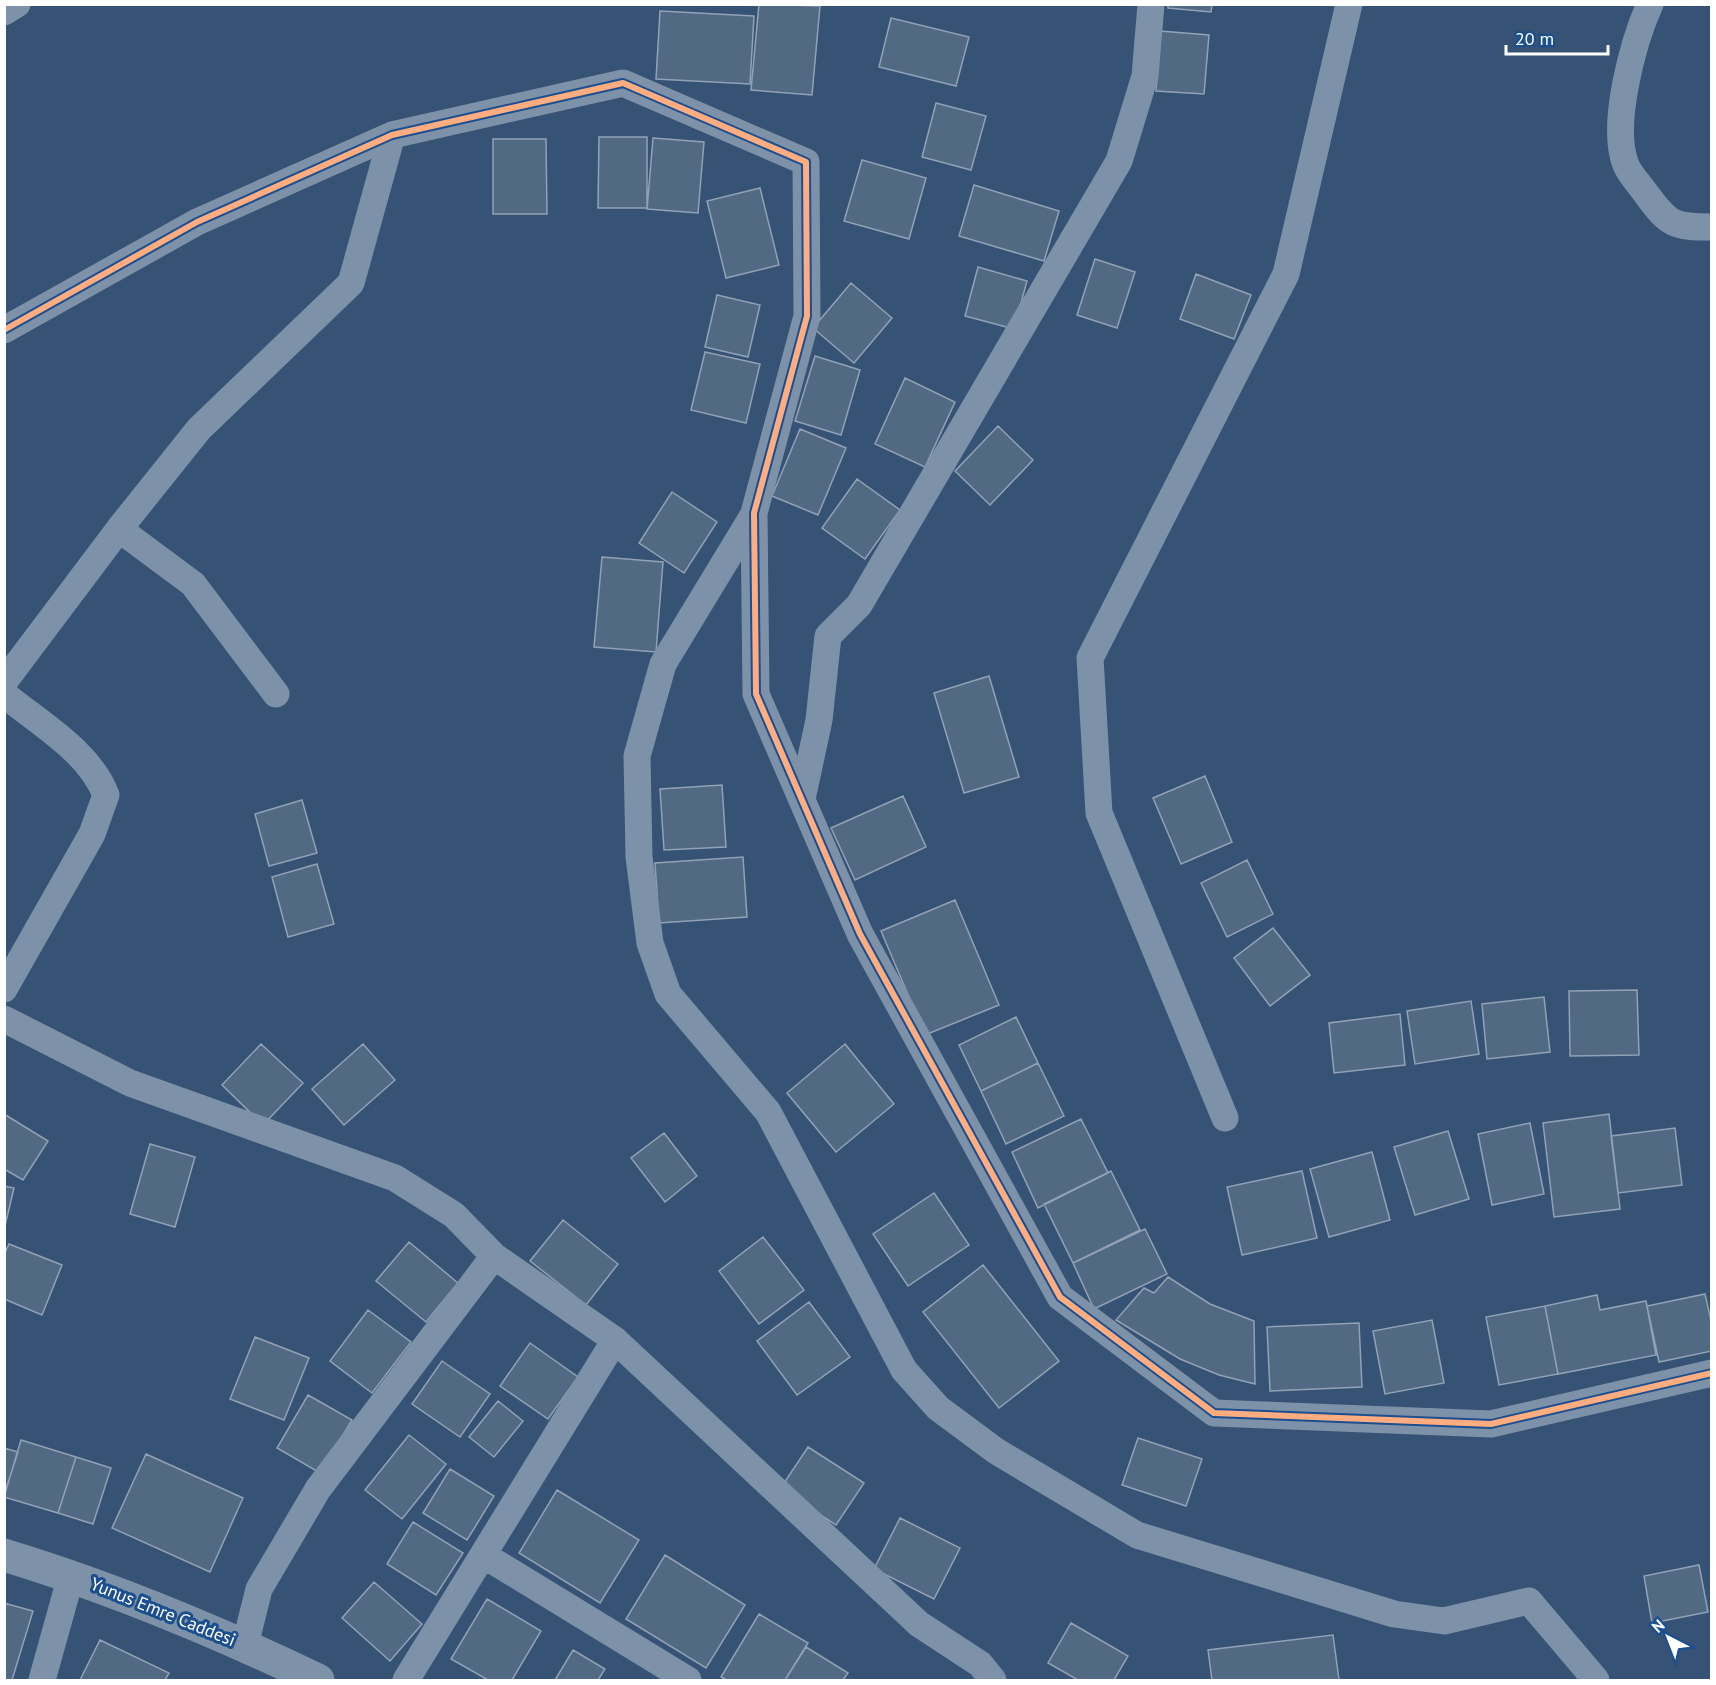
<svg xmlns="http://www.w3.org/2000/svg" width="1716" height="1685" viewBox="0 0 1716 1685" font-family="'PT Sans',sans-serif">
<rect width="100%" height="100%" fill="#365274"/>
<path fill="#526984" stroke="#92a2b6" stroke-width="1.5" d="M759 4 820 6 812 95 751 90Z
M1168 4H1212L1211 12 1168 8Z
M660 11 754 16 750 84 656 79Z
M891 18 969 37 956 86 879 67Z
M1160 31 1209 35 1204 94 1156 91Z
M936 103 986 116 971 170 922 157Z
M599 137H647V208H598Z
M653 138 704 142 698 213 647 209Z
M493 139H546L547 214H493Z
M862 160 926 178 909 239 844 221Z
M974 185 1059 211 1044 261 959 236Z
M760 188 779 265 726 278 707 201Z
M1095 259 1135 272 1117 328 1077 315Z
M978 267 1027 281 1014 329 965 316Z
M1196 274 1251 295 1234 339 1180 319Z
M851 283 892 318 854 363 813 328Z
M717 295 760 305 748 357 705 347Z
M705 352 760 364 746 423 691 410Z
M815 356 860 370 841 435 795 421Z
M905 378 955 402 925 467 875 444Z
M998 426 1033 460 990 505 955 471Z
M800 429 846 448 818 515 772 496Z
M857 479 900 510 865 559 822 528Z
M672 492 717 522 684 573 639 543Z
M602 557 663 562 656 652 594 647Z
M989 676 1019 777 964 793 934 693Z
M1205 776 1232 842 1181 864 1153 798Z
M722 785 726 847 664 850 660 789Z
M903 796 926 847 855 880 831 828Z
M302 800 317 853 269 866 255 814Z
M743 857 747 917 659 923 655 863Z
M1247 860 1273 914 1227 937 1201 883Z
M317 864 334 924 288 937 272 877Z
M955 900 999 1005 925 1035 881 931Z
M1273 928 1310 975 1270 1006 1234 958Z
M1637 990 1639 1055 1570 1056 1569 991Z
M1544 997 1550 1052 1487 1059 1482 1004Z
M1471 1001 1479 1054 1415 1064 1407 1011Z
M1400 1014 1405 1065 1334 1073 1329 1023Z
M1016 1017 1038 1063 981 1091 959 1045Z
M261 1044 303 1083 263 1125 222 1085Z
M363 1044 395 1080 344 1125 312 1089Z
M845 1044 894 1104 836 1152 787 1093Z
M1038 1063 1064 1116 1006 1144 981 1091Z
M4 1114 48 1141 23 1180 4 1169Z
M1609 1114 1620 1209 1554 1217 1543 1123Z
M1081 1119 1108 1173 1038 1208 1012 1152Z
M1530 1123 1544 1194 1492 1205 1478 1134Z
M1675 1128 1682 1185 1618 1193 1611 1136Z
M1448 1131 1469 1199 1415 1215 1394 1147Z
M664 1133 697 1176 665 1202 631 1158Z
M150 1144 195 1157 175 1227 130 1214Z
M1372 1152 1390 1220 1329 1237 1310 1169Z
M1111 1171 1140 1230 1073 1263 1044 1204Z
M1302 1171 1317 1238 1242 1255 1227 1187Z
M4 1186 14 1188 4 1230Z
M934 1193 969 1245 908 1286 873 1234Z
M563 1220 618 1264 586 1305 530 1261Z
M1145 1229 1167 1274 1094 1309 1073 1263Z
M763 1237 804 1290 759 1324 719 1271Z
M409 1242 458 1283 426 1322 376 1281Z
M9 1244 62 1265 42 1315 4 1299V1255Z
M983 1265 1059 1361 999 1408 923 1312Z
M1168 1277 1210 1304 1254 1321 1255 1384 1219 1375 1180 1359 1116 1320 1144 1288 1154 1293Z
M1705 1294 1712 1325V1351L1659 1362 1647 1306Z
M1597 1295 1600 1310 1646 1301 1656 1355 1558 1374 1545 1306Z
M809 1302 850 1357 797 1395 757 1341Z
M1545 1306 1558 1374 1499 1385 1486 1317Z
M368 1310 411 1342 372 1393 330 1361Z
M1432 1320 1444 1383 1385 1394 1373 1331Z
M1359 1323 1362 1387 1270 1391 1267 1327Z
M255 1337 309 1358 284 1420 230 1399Z
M530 1343 578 1377 548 1419 500 1386Z
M442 1361 490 1394 460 1437 412 1404Z
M308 1395 352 1420 320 1473 277 1448Z
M498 1401 523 1421 494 1457 469 1437Z
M409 1435 446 1464 402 1519 365 1490Z
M1138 1438 1202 1459 1186 1506 1122 1485Z
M21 1440 76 1457 58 1513 4 1497Z
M808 1447 864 1483 836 1525 780 1489Z
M4 1448 18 1452 4 1495Z
M146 1454 243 1498 210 1572 112 1528Z
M76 1457 111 1468 93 1524 58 1513Z
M450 1469 494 1496 467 1540 423 1513Z
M557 1490 639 1540 600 1603 519 1553Z
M900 1518 960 1548 934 1599 874 1569Z
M413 1522 463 1553 436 1595 387 1564Z
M665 1555 745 1605 706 1668 626 1619Z
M1699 1565 1708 1612 1652 1623 1644 1576Z
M374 1582 422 1624 390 1661 342 1618Z
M487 1599 541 1631 512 1680H488L451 1659Z
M4 1603 33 1611 12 1680H4Z
M759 1614 808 1643 785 1680H727L721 1677Z
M1071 1623 1128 1656 1114 1680H1078L1048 1663Z
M1333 1635 1339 1680H1212L1208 1650Z
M100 1640 169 1673 165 1680H80Z
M806 1647 848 1673 843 1680H785Z
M573 1650 605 1669 598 1680H555Z"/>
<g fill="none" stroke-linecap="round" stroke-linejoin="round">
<path stroke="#7d92a8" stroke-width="27" d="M1650 4C1633 42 1610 126 1626 165 1630 175 1641 186 1647 195 1669 225 1674 227 1712 227
M4 12 17 4
M4 330 197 222 392 135 623 83 806 162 807 316 754 513 756 694 860 934 1060 1297 1214 1413 1491 1424 1712 1373
M754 514 663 664 637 756 639 857 650 943 668 994 768 1112 904 1370 938 1408 996 1451 1137 1535 1394 1614 1444 1621 1529 1601 1596 1680
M119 529 193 584 276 694
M4 682 119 529 199 429 351 283 392 135
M4 694C40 724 89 751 106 795L92 834 4 989
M802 799 819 720 828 636 859 605 1119 161 1145 76 1151 4
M4 1019 130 1083 395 1178 454 1215 494 1256 615 1340 919 1624 980 1664 993 1680
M1225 1118 1099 813 1090 658 1286 274 1349 4
M485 1556 688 1680
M245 1645 259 1589 318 1489 494 1256
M42 1680 71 1576
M406 1680 615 1340"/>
<path stroke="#7d92a8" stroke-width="33" d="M4 1555C113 1588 216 1631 318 1680"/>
<g stroke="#1b4f8f" stroke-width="10">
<path id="cycleway" d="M4 330 197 222 392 135 623 83 806 162 807 316 754 513 756 694 860 934 1060 1297 1214 1413 1491 1424 1712 1373"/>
</g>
<use href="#cycleway" stroke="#ffac80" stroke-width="6"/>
</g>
<g text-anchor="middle" stroke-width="6" stroke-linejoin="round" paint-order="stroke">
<g font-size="18" fill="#fff" stroke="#1b4f8f">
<text transform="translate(163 1612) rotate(22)" y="6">Yunus Emre Caddesi</text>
</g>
</g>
<rect width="1716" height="1685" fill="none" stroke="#ffffff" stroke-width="12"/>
<g transform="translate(1668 1637) rotate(318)" stroke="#1b4f8f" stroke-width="4.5" paint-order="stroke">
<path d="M0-4.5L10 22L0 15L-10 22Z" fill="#ffffff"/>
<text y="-9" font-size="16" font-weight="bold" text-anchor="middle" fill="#ffffff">N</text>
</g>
<path d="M1506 45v9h102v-9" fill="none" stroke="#ffffff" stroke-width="3"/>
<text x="1515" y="45" font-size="18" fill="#ffffff" stroke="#1b4f8f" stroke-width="4.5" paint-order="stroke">20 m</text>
</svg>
